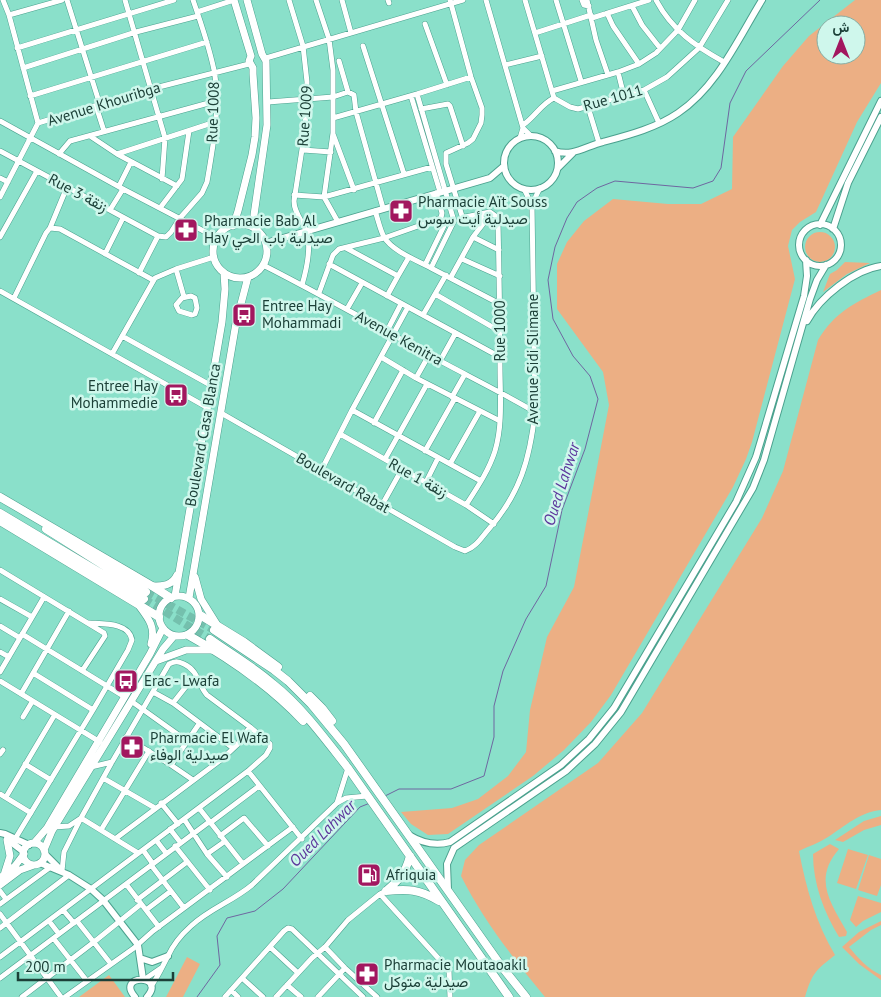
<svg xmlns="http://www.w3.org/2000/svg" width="881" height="997" viewBox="0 0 881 997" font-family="'PT Sans',Vazirmatn,sans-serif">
<rect width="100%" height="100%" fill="#8ae0ca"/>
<path fill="#ecaf84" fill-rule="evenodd" d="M855 0H881V83L857 122 816 212 800 222 792 230 788 246 795 279 752 442 746 459 733 487 611 695 591 722 564 750 533 776 448 834 428 835 411 824 401 812 452 808 478 799 508 776 526 752 530 710 547 637 574 587 609 405 603 372 557 309V264L567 242 584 221 613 199 668 204H701L732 189 733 137 783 66 809 36ZM826 25H856V55H826Z
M805 247a15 15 0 1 1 30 0a15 15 0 1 1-30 0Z
M845 262 870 263 847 274 823 292 830 274 837 270Z
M881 290V810C860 812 845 826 828 837 819 843 809 846 799 851 806 888 816 923 835 955 816 970 812 973 805 997H545C514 959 483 920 461 876L465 860 479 845 598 763 642 713 762 518 783 471 818 340C834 313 854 303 881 290Z
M881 816V825L864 830 843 842 835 840 864 821Z
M830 844 839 849C813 879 830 902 847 932L846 936 839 937C824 912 813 884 813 854Z
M848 849 868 855 856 889 837 883Z
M869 855 881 859V885L877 896 858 890Z
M858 896 881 903V912L863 921 856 927 850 920Z
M881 921V925L871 930 849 947C858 958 868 969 881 975V980L859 964 842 947 859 932Z
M187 957 200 964 183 997H166Z
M109 975 125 997H79Z"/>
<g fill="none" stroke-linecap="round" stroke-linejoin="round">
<path stroke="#6e67a0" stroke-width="1" d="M385 796 399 789H451L484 776 494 737V706L503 671 526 619 546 586 562 510 585 449 598 399 590 376 573 356 553 319 548 280 555 247 567 218 577 202 597 188 615 181 693 188 713 181 721 168 730 103 746 71 820 0
M197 997 220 965 217 936 227 918 255 911 283 889 360 807 370 803"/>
<path stroke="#74c0ad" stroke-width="8" stroke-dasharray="8 4" stroke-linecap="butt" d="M146 592 214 630
M144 599 210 639"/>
<g stroke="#4ba18e" stroke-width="6">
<path id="minor" d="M3 0 9 15 38 123
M67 0 100 105
M125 0 165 138 162 179
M289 0 303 46 307 82 305 130 294 201C294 212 301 219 306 230 312 246 307 268 302 285
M342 0 351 33
M388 0 389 3
M450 0 471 77 482 108V115L481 123 473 139 468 143 446 153V164L462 216 465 217 490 212 497 217 498 222C499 270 500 319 500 367 500 395 503 424 495 451 489 470 477 488 466 505
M486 0 523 128 531 136
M525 0 554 98 570 107 578 109 644 90 667 77 699 48 728 0
M556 0 581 81
M582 0 584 5 589 6
M587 0 596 40 608 75
M656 0C672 30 695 46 724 62
M632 6 642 25 660 48
M197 12 234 0
M607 13 613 26 639 64
M9 15 62 0
M592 18 649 0
M425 24 447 85
M535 33 591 15
M363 46 404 174
M17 48 174 0
M266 58 463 0
M505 65 542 56
M23 68 136 32 198 16
M618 72 624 96
M644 90 659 123
M552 91 618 72 639 64 656 53 678 30 695 0
M348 92 354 95 356 112 383 208
M417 94 454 221 431 268 500 304
M30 96 207 42
M411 96 440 192
M268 102 333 97V70L329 39 316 0
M96 106 104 131
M588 107 599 143
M421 109 448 104 450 106 463 146
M333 118 417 94 471 77
M0 121 123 189 217 238
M523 125C535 117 541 104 554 98
M333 134 354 190
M90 136 117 154 177 186
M520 138 523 128
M303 150 331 152
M0 151 158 236 166 237 171 232 180 218 202 193 207 182C213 146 221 107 214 70 209 46 201 23 193 0
M59 154 70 141 216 101
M117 154 215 122
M0 178 8 182
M119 186 131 162
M294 195 324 197 432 167
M0 197 38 123 151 89 249 64
M532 204 540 188
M160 208 182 179 189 131
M110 210 123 189
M375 211C378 219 380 230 384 237 392 251 418 261 431 268
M338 222 324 197 333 133V97L348 92 339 61
M50 228 67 187
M0 237 37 171
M473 237 499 250
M346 248 398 276 409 257
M105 254 123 218
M462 259 500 276
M329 264 408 307
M263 265C320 294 375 325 431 356 466 375 501 392 535 412
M425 265 444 226 441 218
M176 269 184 297
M139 273 158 236
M451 277 473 237 483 224V219L477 214
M0 291 208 408
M319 293 333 255 339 249 384 238 441 218 442 213 436 193
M435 294 501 332
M191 296 195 298 197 308 195 314 192 315 179 311 176 305 182 298Z
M387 296 398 276
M14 298 46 233 50 228 60 229 153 280
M347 309 362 283
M423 315 446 275
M387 331 401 304
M122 336 212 386
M112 354 155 278 176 269 214 257
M381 357 416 378 500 421
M440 361 455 334
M416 378 429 355
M452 397 465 374
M352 410 481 481
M221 413 455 547 465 551C476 547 481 538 488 530 520 494 530 459 535 412L532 205 524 189
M374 423 403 370
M340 434 466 505 494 524
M425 451 455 398
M385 459 427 384
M450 464 480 411
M321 471 352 410 408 307 500 357
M426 482 438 458
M382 505 402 469
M0 570 104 633 105 636 82 671
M0 599 32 617
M0 626 20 638
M22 634 125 697
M0 652 9 657
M0 672 44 597
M33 673 93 710 128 650 132 640C129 622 102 624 89 623
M0 681 100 742
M153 692 173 703 233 748
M21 694 69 611
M131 701 187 741
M173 703 188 684 200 681
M23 717 32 702
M126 737 171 765 193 780
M0 754 3 750
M25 764 51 780
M171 765 199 724
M91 767 112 762
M248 771 302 839
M103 778 155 808
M0 794 31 813
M6 797 54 716
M161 803 178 824
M337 803 348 768
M199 808 243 864
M184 819 207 854 227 877
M210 823 259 786
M170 829 180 842
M101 830 149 751
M220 836 244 818 268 846
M15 839 93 710
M115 839 222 759 237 745 250 727
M156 840 166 853
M175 846 210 890
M143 850 153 864
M207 854 224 842
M151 865 184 908
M62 871 64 852 81 818 138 853
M126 884 159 927
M0 891 6 899
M380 894 449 970 450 997
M137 900 187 862
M0 904 52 866
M63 910 74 923
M146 910 171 891
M0 914 61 997
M49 921 59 934
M77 921 111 964
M0 928 69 875
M54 939 87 981
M270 947 298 973
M325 947 345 968 377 997
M0 957 248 771 266 755 270 748V744L250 727 207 695C198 685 199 671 184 664 178 661 175 661 169 664L112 762 81 818 69 826 54 827
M0 978 209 822
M242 978 263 997
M145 979 161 968
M287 985 301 997
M151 986C158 977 162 967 168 956 173 945 182 934 191 926 209 909 233 901 252 885L337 803 346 798 367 796
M231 990 238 997
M22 997 94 942 141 904
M65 997 134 948 153 931 293 827
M225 997 284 931 288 928 292 929 363 997
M276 997 312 958 325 947 348 920 380 894 386 891
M318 997 345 968"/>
</g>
<g stroke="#4ba18e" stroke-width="8">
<path id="tertiary" d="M504 163a27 27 0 1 1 54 0a27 27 0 1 1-54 0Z
M555 151C573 157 586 146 603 142 629 135 656 128 678 113 717 87 738 39 762 0
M558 168 573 153
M799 245a21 21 0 1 1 42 0a21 21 0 1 1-42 0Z
M820 225 881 101
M833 229 848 183 881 117
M266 243 490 178 504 166
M807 321C820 297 854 270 881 266
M0 833 5 834 29 845
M409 835C422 843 436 846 450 842L561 765 589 739 614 708 736 502 756 457 804 296 807 276 806 260
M7 839 24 852
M45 854 59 868
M40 863 69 875 91 889 103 900 138 945 143 979
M448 890 447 864 454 848 566 771 595 744 621 712 753 488 764 460 810 299 817 280 826 265
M140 958 152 962 168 956
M135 997C115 974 167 974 147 997"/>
</g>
<g stroke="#4ba18e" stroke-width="8">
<path id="secondary" d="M234 0 251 56
M247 0 262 54 266 61 267 125 254 215 258 232
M213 251a27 27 0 1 1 54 0a27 27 0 1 1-54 0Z
M233 226 238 211 252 155 255 137 256 118 253 74V68L249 61 251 56
M195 577 201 599 216 623
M152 586C163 586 172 586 177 575
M159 616a20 20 0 1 1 40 0a20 20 0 1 1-40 0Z
M175 596 222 322 225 289 224 273
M189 598 236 323 248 277
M140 607C149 619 156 628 151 644
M156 661 186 650H213
M34 843 47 828 150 654 163 628
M23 854a11 11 0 1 1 22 0a11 11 0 1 1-22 0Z
M44 850 52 831 163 649 174 636
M4 875 10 856 7 840
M0 878 15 866 24 854
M0 885 20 870 34 865"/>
</g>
<g stroke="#4ba18e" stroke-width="9">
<path id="trunk" d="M0 497 152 586 171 598
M0 513 144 599
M0 521 159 617
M46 529 146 592
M200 615 244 642 278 667
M214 630 274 670 288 681 311 704 344 744 502 967 526 997
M188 635C231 659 270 686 303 721
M210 639C231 654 254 667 273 684 302 707 325 739 348 768L509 997
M310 696 322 708 332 721
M386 891C408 889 419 889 439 901
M386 891C400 879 405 874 410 856"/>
</g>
<use href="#minor" stroke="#fff" stroke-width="5"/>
<use href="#tertiary" stroke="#fff" stroke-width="6"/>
<use href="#secondary" stroke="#fff" stroke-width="7"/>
<use href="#trunk" stroke="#fff" stroke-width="8"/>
</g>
<defs>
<g id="pharmacy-square" transform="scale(1.25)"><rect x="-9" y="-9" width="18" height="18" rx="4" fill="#a2175f" stroke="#cff7ec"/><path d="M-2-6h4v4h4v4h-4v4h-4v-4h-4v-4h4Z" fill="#fff"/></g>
<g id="bus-square" transform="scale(1.25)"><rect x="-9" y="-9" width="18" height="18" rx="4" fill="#a2175f" stroke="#cff7ec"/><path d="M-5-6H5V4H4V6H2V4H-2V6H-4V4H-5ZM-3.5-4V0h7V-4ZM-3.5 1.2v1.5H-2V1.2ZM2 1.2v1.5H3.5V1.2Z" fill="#fff"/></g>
<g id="fuel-square" transform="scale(1.25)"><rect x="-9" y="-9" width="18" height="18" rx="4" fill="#a2175f" stroke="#cff7ec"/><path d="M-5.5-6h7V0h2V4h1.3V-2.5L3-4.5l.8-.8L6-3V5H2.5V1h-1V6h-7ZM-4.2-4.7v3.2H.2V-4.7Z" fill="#fff"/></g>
</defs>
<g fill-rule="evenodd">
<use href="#pharmacy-square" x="401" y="211"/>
<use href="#pharmacy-square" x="186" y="230"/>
<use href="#bus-square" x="244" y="315"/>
<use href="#bus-square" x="176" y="395"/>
<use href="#bus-square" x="126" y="681"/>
<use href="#pharmacy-square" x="132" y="747"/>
<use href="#fuel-square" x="369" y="875"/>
<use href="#pharmacy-square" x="367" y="974"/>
</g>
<g text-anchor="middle" stroke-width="5" stroke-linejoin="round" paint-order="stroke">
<g font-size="15" fill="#1c4038" stroke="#cff7ec">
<text transform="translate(613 98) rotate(-16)" y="5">Rue 1011</text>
<text transform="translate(104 104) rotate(-17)" y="5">Avenue Khouribga</text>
<text transform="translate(213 112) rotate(-88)" y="5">Rue 1008</text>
<text transform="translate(305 116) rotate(-86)" y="5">Rue 1009</text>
<text transform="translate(78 193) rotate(28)" y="5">Rue 3 زنقة</text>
<text transform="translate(500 331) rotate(-90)" y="5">Rue 1000</text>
<text transform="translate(399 338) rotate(29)" y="5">Avenue Kenitra</text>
<text transform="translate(533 359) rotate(-90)" y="5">Avenue Sidi Slimane</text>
<text transform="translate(203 435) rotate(-80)" y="5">Boulevard Casa Blanca</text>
<text transform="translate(418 478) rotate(29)" y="5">Rue 1 زنقة</text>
<text transform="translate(343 483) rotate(30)" y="5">Boulevard Rabat</text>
</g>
<g font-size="15" fill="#1c4038" stroke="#cff7ec" text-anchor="start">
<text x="418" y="207">Pharmacie Aït Souss<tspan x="418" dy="17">صيدلية أيت سوس</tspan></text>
<text x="204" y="226">Pharmacie Bab Al<tspan x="204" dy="17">Hay صيدلية باب الحي</tspan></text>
<text x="262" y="311">Entree Hay<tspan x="262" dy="17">Mohammadi</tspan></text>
<text x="158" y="391" text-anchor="end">Entree Hay<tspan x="158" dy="17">Mohammedie</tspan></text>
<text x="144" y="686">Erac - Lwafa</text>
<text x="150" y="743">Pharmacie El Wafa<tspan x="150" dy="17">صيدلية الوفاء</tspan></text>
<text x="386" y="880">Afriquia</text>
<text x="384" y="970">Pharmacie Moutaoakil<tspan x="384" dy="17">صيدلية متوكل</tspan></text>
</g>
<g font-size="16" font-style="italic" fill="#5c369c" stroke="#cff7ec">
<text transform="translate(561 484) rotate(-72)" y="6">Oued Lahwar</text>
<text transform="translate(322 833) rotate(-45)" y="6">Oued Lahwar</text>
</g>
</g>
<g transform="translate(841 40)"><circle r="24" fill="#cff7ec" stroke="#87aea4"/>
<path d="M0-4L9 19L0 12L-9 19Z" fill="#a2175f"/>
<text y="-8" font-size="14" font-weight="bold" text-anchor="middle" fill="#1c4038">ش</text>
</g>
<path d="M18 972v8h155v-8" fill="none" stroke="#1c4038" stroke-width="2.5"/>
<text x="25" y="972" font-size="15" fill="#1c4038" stroke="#cff7ec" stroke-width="4" paint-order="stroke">200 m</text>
</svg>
